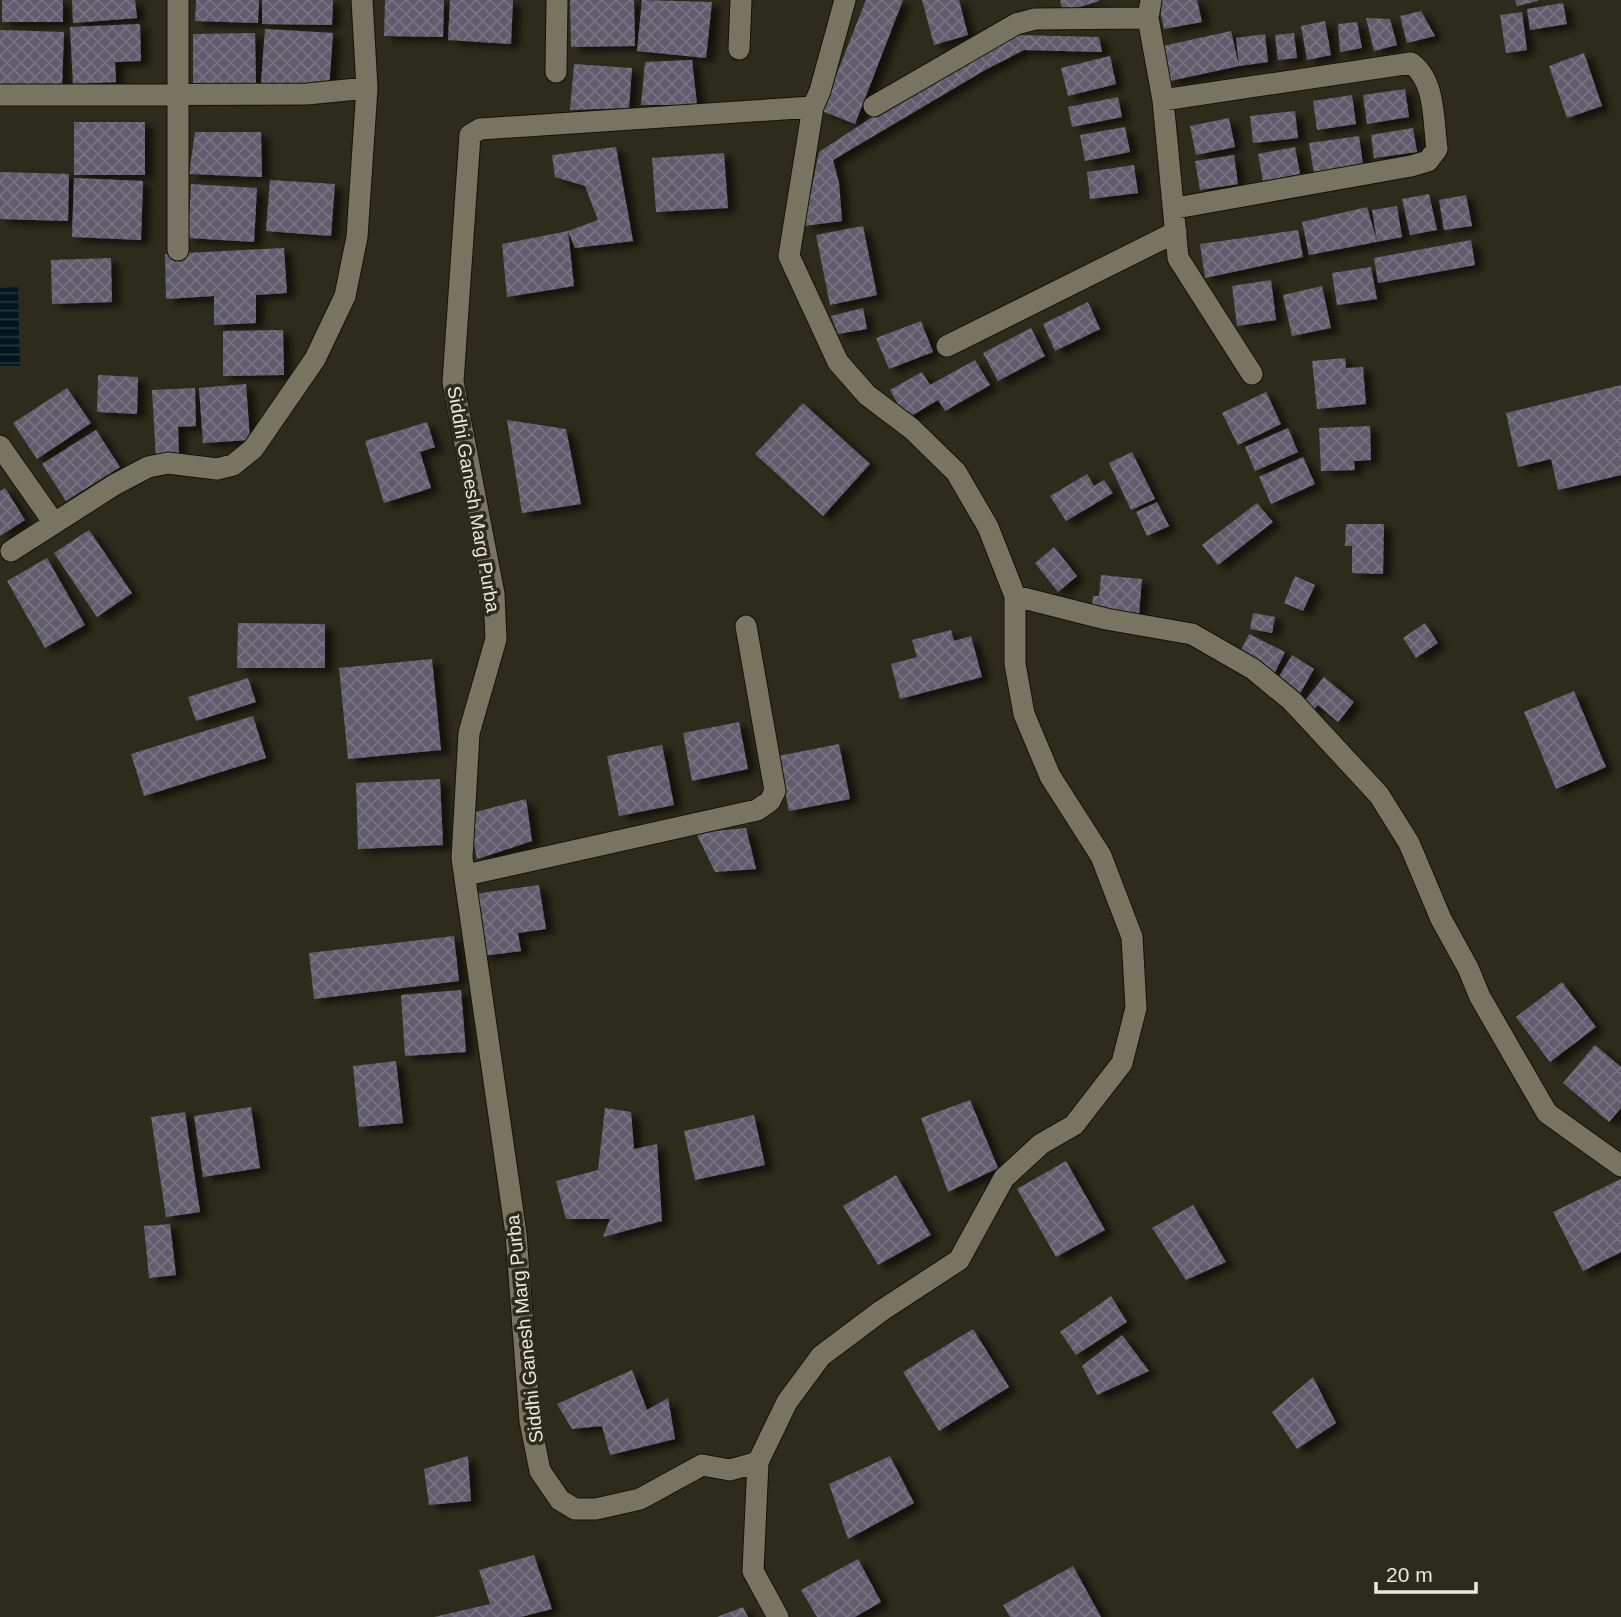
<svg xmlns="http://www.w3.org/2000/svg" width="1621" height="1617" viewBox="0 0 1621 1617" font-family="Helvetica,sans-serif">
<defs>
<pattern id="water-rules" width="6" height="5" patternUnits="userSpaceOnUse" patternTransform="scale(1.75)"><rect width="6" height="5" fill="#00151e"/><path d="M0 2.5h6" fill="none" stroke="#25373e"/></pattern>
<pattern id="building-cross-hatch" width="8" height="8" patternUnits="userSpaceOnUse" patternTransform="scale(1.75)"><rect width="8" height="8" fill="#605c6d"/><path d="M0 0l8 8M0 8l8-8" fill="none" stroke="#777381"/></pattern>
<filter id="shadow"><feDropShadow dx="8" dy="4.5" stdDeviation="3.5" flood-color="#0009"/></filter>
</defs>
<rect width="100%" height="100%" fill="#2d2b1b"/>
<path fill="url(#water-rules)" d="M18 287 20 366H0V288Z"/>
<path fill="url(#building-cross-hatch)" filter="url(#shadow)" d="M2 0H63V22H2Z
M72 0H135L137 18 73 23Z
M196 0H259L258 23 195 21Z
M262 0H333L332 25 262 24Z
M385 0H444L443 37 384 36Z
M450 0H513L511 44 448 40Z
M570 0H634L635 46 571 47Z
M642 0 712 2 706 58 637 51Z
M866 0H903L855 124 822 111Z
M922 0H959L968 35 934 45Z
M1060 0H1099V1L1063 12Z
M1158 0H1197L1202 22 1164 29Z
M1515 0H1538V1L1517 6Z
M1563 3 1567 24 1530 30 1527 9Z
M1421 11 1435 36 1407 43 1400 16Z
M1522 12 1527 50 1506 53 1500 15Z
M1366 18 1390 19 1397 45 1374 51Z
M1325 21 1331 55 1307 60 1301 26Z
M1357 22 1362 48 1340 52 1338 24Z
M140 24 141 61 115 62 116 82 73 84 70 27Z
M265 29 333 33 329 89 261 84Z
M0 30 64 32 62 87 0 85Z
M1231 31 1239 66 1170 81 1163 46Z
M255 33 256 86 193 87V34Z
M1294 33 1297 58 1278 60 1275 35Z
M1265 34 1268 62 1239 66 1236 38Z
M1016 35 1099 37 1102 52 1024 50 985 70 833 160 839 183 842 221 804 226 819 152 903 97Z
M1584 53 1602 106 1567 118 1549 66Z
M1110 56 1116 84 1068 96 1061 68Z
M692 60 697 105H641L645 62Z
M574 64 632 68 629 108 570 110Z
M1405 89 1409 117 1367 124 1363 95Z
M1352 95 1356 124 1317 130 1313 101Z
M1118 97 1122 117 1072 127 1068 107Z
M1295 111 1298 138 1253 143 1250 116Z
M1229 118 1235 147 1196 155 1190 126Z
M74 122H145V175H74Z
M1125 127 1130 152 1085 161 1080 135Z
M1413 128 1417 152 1374 158 1371 135Z
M195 132H261L262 177 189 174Z
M1359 136 1363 165 1314 173 1309 143Z
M616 147 633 241 575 248 568 231 574 286 507 297 502 244 568 231 598 220 585 186 555 177 552 155Z
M1295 147 1300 174 1263 181 1258 154Z
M724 153 728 208 656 212 652 158Z
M1234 155 1238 184 1200 190 1195 161Z
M1134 165 1138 193 1090 199 1087 172Z
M0 172 69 174 68 221 0 219Z
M74 178 143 181 141 240 72 237Z
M270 180 335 184 331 236 266 231Z
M191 184 257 188 254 242 188 238Z
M1429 194 1437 230 1410 235 1402 199Z
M1466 195 1472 226 1444 230 1439 200Z
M1397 206 1402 237 1309 255 1302 222 1367 207 1377 241 1372 210Z
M863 226 877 295 830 305 816 235Z
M1298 230 1303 257 1205 278 1200 244Z
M1471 240 1475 265 1378 283 1374 258Z
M284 248 287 293 256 295V323L214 325V296L166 299 165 254Z
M111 258 112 302 52 304 51 260Z
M1371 267 1377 299 1337 305 1332 273Z
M1271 280 1276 320 1237 326 1232 286Z
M1322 286 1331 328 1292 336 1283 295Z
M1088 302 1100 329 1055 351 1043 324Z
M863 308 867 329 838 334 831 316Z
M921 321 933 352 889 369 876 338Z
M1031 328 1045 356 998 381 983 353Z
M283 330 284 375 223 376V331Z
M1345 358 1346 368 1363 367 1366 404 1317 409 1312 361Z
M975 360 990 385 945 411 938 400 906 419 890 390 922 372 930 385Z
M98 375 138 377 137 414 97 412Z
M246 384 250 440 203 443 199 388Z
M1621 385V475L1558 490 1551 459 1518 467 1506 413Z
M67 388 91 423 37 459 13 423Z
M195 388 196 426 178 427 179 458 156 459 152 390Z
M1266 392 1281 424 1238 445 1222 413Z
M803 403 870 464 823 516 755 454Z
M507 420 566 429 581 504 522 513Z
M427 422 435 447 420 452 431 488 384 503 365 441Z
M1370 426 1371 460 1354 461 1355 470 1321 471 1319 428Z
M1288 428 1298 452 1255 471 1245 447Z
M96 430 120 467 66 501 42 464Z
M1132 452 1155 499 1131 510 1109 463Z
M1303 457 1315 484 1271 504 1259 477Z
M1087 474 1094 486 1104 480 1113 493 1066 521 1050 496Z
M5 488 25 520 0 536V491Z
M1157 502 1169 526 1147 536 1136 512Z
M1257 503 1273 522 1218 565 1202 545Z
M1346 524H1384L1383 574 1352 573V546H1345Z
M89 530 132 593 97 617 54 553Z
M1054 547 1077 576 1058 592 1035 563Z
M47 558 85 625 45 648 7 581Z
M1101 575 1142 579 1139 614 1092 610 1093 596H1099Z
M1295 576 1315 585 1303 611 1284 603Z
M1253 613 1275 617 1272 633 1250 629Z
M238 623 325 624V668H237Z
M1425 623 1438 643 1416 658 1403 638Z
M951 630 954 641 971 636 982 677 900 699 891 664 917 657 912 640Z
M1249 634 1285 652 1273 676 1237 659Z
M1292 655 1314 669 1298 697 1275 683Z
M432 659 441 750 348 759 339 668Z
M1324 677 1354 702 1338 722 1318 705 1313 711 1303 703Z
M248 678 256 702 196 721 188 697Z
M1574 691 1606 767 1556 789 1524 712Z
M253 716 266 758 144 796 131 754Z
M739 722 748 769 692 781 683 733Z
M839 744 850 799 789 811 778 756Z
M662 745 674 805 619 816 607 756Z
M440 779 443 845 358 849 356 783Z
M526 799 532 841 477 859 468 814Z
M746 828 756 869 715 872 696 833Z
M539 885 546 929 518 933 521 951 482 956 474 894Z
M454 936 459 981 314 999 309 953Z
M1562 982 1596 1027 1550 1062 1516 1017Z
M461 990 466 1052 405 1056 401 995Z
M1595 1045 1621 1067V1108L1609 1122 1563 1083Z
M396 1061 403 1123 359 1127 353 1066Z
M970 1100 998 1168 948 1192 921 1118Z
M251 1107 260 1168 203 1177 194 1116Z
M605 1108 631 1112 634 1149 657 1144 662 1221 603 1237 610 1219H566L556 1181 598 1170Z
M185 1112 200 1212 166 1217 151 1117Z
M754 1115 765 1165 695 1180 684 1131Z
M1066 1161 1105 1230 1056 1257 1017 1189Z
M896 1175 931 1235 878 1265 843 1206Z
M1621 1179V1252L1583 1271 1553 1212Z
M1193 1205 1226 1262 1186 1280 1152 1228Z
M170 1224 176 1275 149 1278 144 1226Z
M1111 1296 1127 1322 1076 1355 1060 1332Z
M973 1329 1009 1387 939 1431 903 1372Z
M1122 1335 1149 1371 1097 1395 1082 1366Z
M632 1370 647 1410 668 1398 675 1439 610 1455 602 1426 572 1429 557 1404Z
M1313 1377 1336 1423 1297 1449 1272 1412Z
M468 1456 471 1501 429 1505 424 1469Z
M890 1456 914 1503 848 1539 829 1484Z
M534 1555 552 1609 521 1617H434L490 1604 479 1570Z
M858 1559 881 1602 855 1617H817L801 1590Z
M1073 1566 1101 1617H1010L1003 1605Z
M743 1607 748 1617H717Z"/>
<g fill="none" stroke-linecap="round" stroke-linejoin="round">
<g stroke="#161305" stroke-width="23">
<path id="street" d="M178 0V250
M1151 0 1148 18 1163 100 1178 258 1252 374
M739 49 741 0
M556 72 557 0
M0 95 307 94 367 88
M1163 100 1411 63C1436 81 1433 121 1437 149L1428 161 1411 166 1176 208
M874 106 1016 24 1035 19 1148 18
M813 107 789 256 838 362 867 395 912 429 956 472 988 527 1015 596V664L1024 714 1050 776 1101 856 1132 937 1136 1008 1122 1063 1074 1125 1041 1144 1004 1178 959 1260 881 1311 821 1356 787 1402 758 1462 730 1470 702 1465 640 1499 596 1509H575L560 1500 540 1471 530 1421 516 1234 462 858 469 733 496 639 494 594 453 382 470 135 480 129 813 107 820 91 845 0
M947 346 1176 232
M0 446 54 523
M11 551 114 485 148 467 168 463 217 469 233 465 253 449 315 359 345 296 357 237 367 88 362 0
M1015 596 1106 619 1192 634 1253 669 1292 701 1379 795 1409 843 1441 919 1468 968 1480 997 1547 1113 1621 1166
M466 875 757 810 770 801 775 791 746 626
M758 1462 753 1571 778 1617"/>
</g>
<use href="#street" stroke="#777462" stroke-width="21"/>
</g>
<g text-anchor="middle" stroke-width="7" stroke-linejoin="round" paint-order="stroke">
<g font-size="19" fill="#eae9df" stroke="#2d2b1b">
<text transform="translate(474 499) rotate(80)" y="7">Siddhi Ganesh Marg Purba</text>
<text transform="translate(524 1329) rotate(-96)" y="7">Siddhi Ganesh Marg Purba</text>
</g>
</g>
<path d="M1376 1582v10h100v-10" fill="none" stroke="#eae9df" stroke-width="3.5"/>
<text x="1386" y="1582" font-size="21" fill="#eae9df" stroke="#2d2b1b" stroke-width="5" paint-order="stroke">20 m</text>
</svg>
